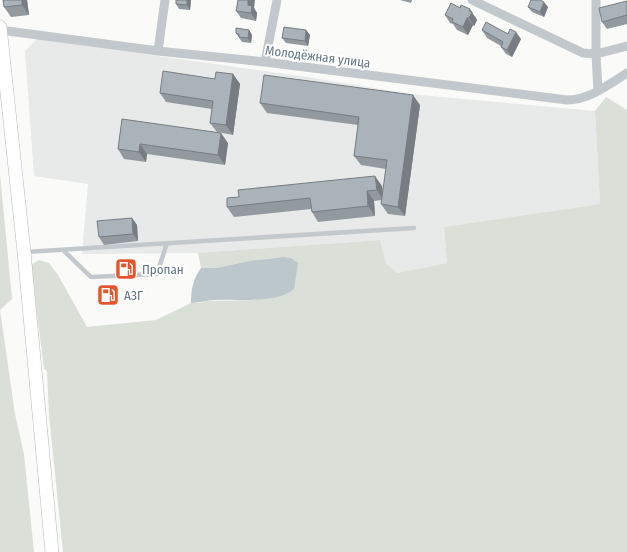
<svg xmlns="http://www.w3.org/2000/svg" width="627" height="552" viewBox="0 0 627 552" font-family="'Fira Sans Condensed',sans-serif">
<rect width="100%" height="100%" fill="#fafaf8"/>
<path fill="#e8e9e9" d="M37 39 308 77 410 94 595 111 600 204 444 227 447 263 397 273 386 263 380 240 198 253 82 254 88 184 34 176 25 51Z"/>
<path fill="#dadfd7" d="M606 97 627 110V552H63L49 415 47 371 44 369 31 265 39 260 49 263 58 275 87 327 156 320 191 303H199L207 301 256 300 291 258C266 255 242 266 217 268 212 269 207 268 201 268L198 253 380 240 386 263 397 273 447 263 444 227 600 204 595 111Z
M0 174 12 299 0 310 15 414 24 454 34 552H0Z"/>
<path fill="#bbc7cb" d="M283 257 291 258 298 263 294 289C276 304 238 299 215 300 207 300 200 303 191 303 191 289 193 279 201 268H217L250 261Z"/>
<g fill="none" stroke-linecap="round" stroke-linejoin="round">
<g stroke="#b3babf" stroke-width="14">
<path id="secondary" d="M0 27 24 252 52 552"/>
</g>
<path stroke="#c3c8cc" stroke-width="4.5" d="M63 250 91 277 157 274 167 243
M25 252 414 228"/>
<path stroke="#c3c8cc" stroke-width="9" d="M472 0 583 53 596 54 627 46
M596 0V54L598 91
M0 30 158 51 265 62 567 100C589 100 608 85 627 73
M158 51 165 0
M265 62 277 0"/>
<use href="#secondary" stroke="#fff" stroke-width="13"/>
</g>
<path fill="#929a9f" d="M3 0H27L29 15 11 17 4 7Z
M176 0H191L190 10 179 9 176 4Z
M400 0H412L411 3Z
M627 1V24L607 29 602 22Z
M528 7H548L544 17 532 12Z
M254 8 257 13 256 21 241 18 236 11Z
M445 15 475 16 477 20 474 26 473 25 468 35 457 30 453 24 450 23Z
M249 30 252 35 251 43 242 42 236 33Z
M306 30 310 35 308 46 286 43 282 38Z
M482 30 521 39 512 57 506 54 501 47V46L487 38Z
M233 74 240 84 233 135 217 132 210 123 212 109 166 102 160 93Z
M260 103 420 105 405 216 388 214 381 204 382 200 374 201 375 216 318 222 312 212 311 209 234 217 227 207 239 197 382 186 383 194 386 169 361 165 354 156 358 125 267 113Z
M122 119 228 143 225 165 147 154 146 162 124 159 118 149Z
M132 218 137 225 138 241 104 245 99 237Z"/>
<path fill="#777d82" d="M22 0H27L29 15 22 5Z
M187 0H191L190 10 187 5Z
M248 0H255L254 8 257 13 256 21 251 13 248 5Z
M544 2 548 7 544 17 540 12Z
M470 9 477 20 474 26 469 18V11Z
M467 18 473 25 468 35 463 27Z
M249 30 252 35 251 43 248 38Z
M306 30 310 35 308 46 305 41Z
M516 32 521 39 512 57 507 50Z
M233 74 240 84 233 135 226 125Z
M413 95 420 105 405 216 398 207Z
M221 133 228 143 225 165 218 155Z
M140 144 147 154 146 162 139 152Z
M375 176 382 186 383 200 377 190Z
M367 191 374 201 375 216 368 206Z
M132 218 137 225 138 241 133 234Z"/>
<path fill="#aab3b9" stroke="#777d82" d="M3 0H22V5L4 7Z
M176 0H187V5L176 4Z
M238 0H248V5L252 6 251 13 236 11Z
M531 0H540L544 2 540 12 528 7Z
M627 1V15L602 22 599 8Z
M451 3 460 8 461 5 470 9 469 11 472 12 469 18H467L463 27 452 22 453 19 445 15Z
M486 22 508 34 510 29 516 32 507 50 501 47 503 42 482 30Z
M284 27 306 30 305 41 282 38Z
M236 28 249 30 248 38 239 37V34L236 33Z
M163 71 215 79 216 72 233 74 226 125 210 123 213 101 160 93Z
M264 75 413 95 398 207 381 204 387 160 354 156 359 117 260 103Z
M122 119 221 133 218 155 140 144 139 152 118 149Z
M375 176 377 190 367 191 368 206 312 212 310 198 227 207V198L239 197 238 190Z
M132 218 133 234 99 237 97 221Z"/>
<defs>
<g id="fuel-square" transform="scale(1.15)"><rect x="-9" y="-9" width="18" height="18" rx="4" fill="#e4572e" stroke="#fff"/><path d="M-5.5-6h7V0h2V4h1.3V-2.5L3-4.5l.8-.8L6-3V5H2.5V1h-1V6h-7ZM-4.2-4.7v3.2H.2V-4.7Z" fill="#fff"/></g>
</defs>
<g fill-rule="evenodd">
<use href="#fuel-square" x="126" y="269"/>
<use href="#fuel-square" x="108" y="295"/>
</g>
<g text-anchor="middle" stroke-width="4" stroke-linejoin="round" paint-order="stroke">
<g font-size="13" fill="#657683" stroke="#fff">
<text transform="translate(318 56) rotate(7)" y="5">Молодёжная улица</text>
</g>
<g font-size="13" fill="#657683" stroke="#fff" text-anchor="start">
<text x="142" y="274">Пропан</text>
<text x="124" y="300">АЗГ</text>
</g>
</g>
</svg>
